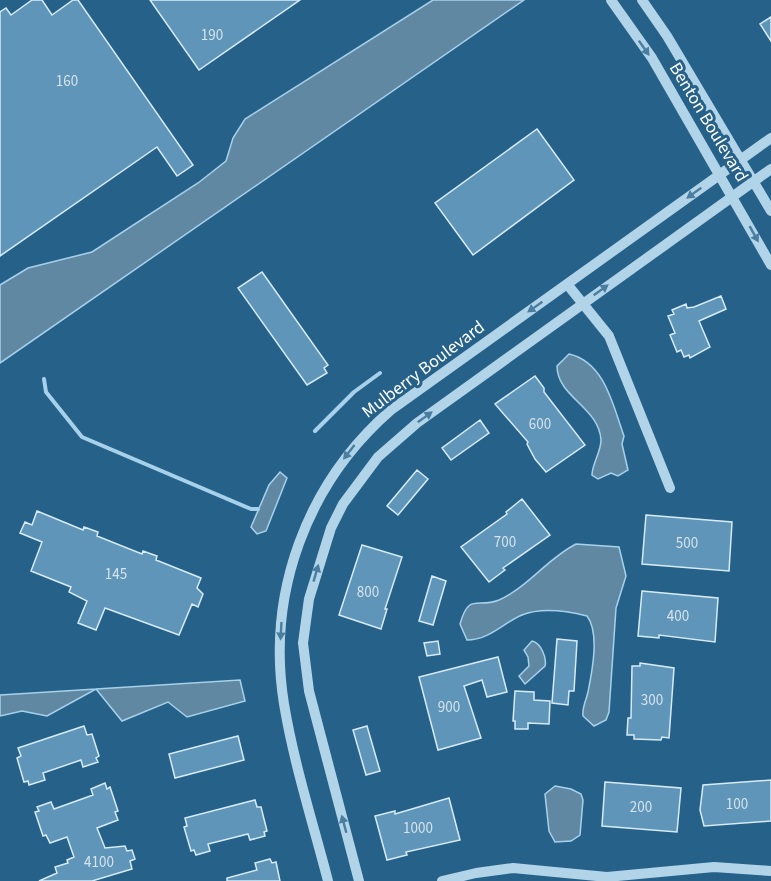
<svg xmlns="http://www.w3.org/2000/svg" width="771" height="881" viewBox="0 0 771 881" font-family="'Source Sans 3',sans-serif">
<rect width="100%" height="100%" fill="#266189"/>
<path fill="#6088a3" stroke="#a7d1ea" stroke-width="1.5" d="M433 0H524L0 363V285L28 268 92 252 198 183 226 161 233 138 245 119Z
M569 354C605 362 613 406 624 436L622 444 628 470 618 476 611 473 598 479 592 475C592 464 601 452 601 440 599 407 557 397 557 366Z
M280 472 287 478 266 531 257 534 251 527 269 485Z
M576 544 619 547 626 576 616 608 609 712 606 720 594 726 583 716C582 707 586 701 588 692 592 672 600 633 587 616 567 611 542 607 522 615 503 623 489 640 467 640L460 624C469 592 477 609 499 600 528 587 548 558 576 544Z
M532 641C541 643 547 658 545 666L525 684 519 676 529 666 528 657 524 650Z
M240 680 245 701 187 717 168 702 122 721 96 689 47 716 22 711 0 716V695Z
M555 786 571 789 581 794 583 800 580 835 571 841 555 842 549 831 545 794Z"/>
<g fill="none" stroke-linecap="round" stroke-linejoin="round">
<path stroke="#a7d1ea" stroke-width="4" d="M44 379 46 392 82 437 251 509H258
M315 431 354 392 380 373"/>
</g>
<path fill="#5e95b8" stroke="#d6ebf7" stroke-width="1.5" d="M32 0H42L52 15 73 0H78L193 165 177 176 157 147 0 256V12L6 8 11 15Z
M150 0H300L199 70Z
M771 17V41L760 24Z
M537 129 574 180 473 255 435 203Z
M262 272 328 365 324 368 327 373 307 385 238 288Z
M721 296 726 309 699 321 710 347 690 358 689 355 684 357 681 350 677 352 670 335 675 333 668 316 674 314 672 310 686 304 687 308 694 307Z
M535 376 544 388V392L585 445 546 472 535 459 527 444 528 442 495 404Z
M480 420 489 433 451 460 442 448Z
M417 470 428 479 398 515 387 506Z
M522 499 550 535 503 568 505 570 489 582 461 547 507 514 506 512Z
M37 511 83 530 84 527 98 532 97 536 142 554 143 551 157 556 156 560 201 578 197 588 203 594 198 607 192 604 179 635 105 608 96 630 78 623 87 601 69 592 71 587 31 571 42 542 20 533 25 522 32 525Z
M646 515 732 522 729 571 642 564Z
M362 545 402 557 385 609H387L381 629 339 615Z
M432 576 446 581 433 625 419 621Z
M642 591 718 598 715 642 659 635V638L638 636Z
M557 639 577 641 574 691H569L568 705 552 703Z
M438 641 440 654 427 656 424 643Z
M498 657 507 692 487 697 482 680 464 686 481 738 438 750 419 677Z
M640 663 674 668 669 738 662 737 661 740 634 739V735H627L628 718H631L632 666H640Z
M515 691 534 692V700L550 701 549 724 528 723V729H515V721H513Z
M84 726 87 735 92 734 99 756 96 758 98 762 83 767 81 760 43 773 45 780 29 785 28 781 24 782 17 758 21 756 18 748Z
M367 726 380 771 366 775 353 730Z
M238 736 244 760 175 778 169 754Z
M771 780V821L704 826 700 810 703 785Z
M605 782 681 788 677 832 602 826Z
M105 783 107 789 110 787 118 811 115 812 118 820 97 828 105 848 125 846 127 851 132 850 135 859 130 861 132 869 92 881H39L57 873 55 867 68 863 67 860 74 857 67 837 50 843 46 835 43 836 35 812 39 811 37 807 51 802 54 809 93 795 91 789Z
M449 798 460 840 406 852 407 855 387 860 375 816 395 811V814Z
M255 800 257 807H261L267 831 264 832 265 836 250 840 248 834 208 844 210 851 196 855 194 850 191 851 184 827 187 826 185 818Z
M270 859 272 863 276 862 280 881H227V878L257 870 255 863Z"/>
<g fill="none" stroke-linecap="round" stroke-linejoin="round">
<path stroke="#b2d4e9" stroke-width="10" d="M611 0 652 58 771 265
M642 0 667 36 771 211
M567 284 609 336 670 488
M328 881C313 823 294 764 284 704 266 593 307 483 391 410L771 138
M359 881 309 691 303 643 309 599 331 528 343 504 378 457 417 423 771 169
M442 881 476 873 513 868 607 877 714 867 771 871"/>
</g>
<defs><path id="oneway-solid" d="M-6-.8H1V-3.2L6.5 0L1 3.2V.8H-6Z" transform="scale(1.5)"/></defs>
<g fill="#497ea1">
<use href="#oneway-solid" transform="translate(644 48) rotate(55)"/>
<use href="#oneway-solid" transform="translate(694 193) rotate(144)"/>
<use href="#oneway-solid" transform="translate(754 234) rotate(61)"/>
<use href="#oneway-solid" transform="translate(601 290) rotate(-36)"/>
<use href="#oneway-solid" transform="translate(535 307) rotate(145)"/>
<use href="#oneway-solid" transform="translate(425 417) rotate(-36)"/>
<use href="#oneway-solid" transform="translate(349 452) rotate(128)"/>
<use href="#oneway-solid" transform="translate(316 573) rotate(-74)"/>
<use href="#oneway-solid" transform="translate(281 631) rotate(93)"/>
<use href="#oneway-solid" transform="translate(344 824) rotate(-105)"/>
</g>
<g text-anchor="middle" stroke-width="6" stroke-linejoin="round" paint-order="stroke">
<g font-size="15" fill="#d7e4ed">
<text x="212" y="40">190</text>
<text x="67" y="86">160</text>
<text x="540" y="429">600</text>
<text x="505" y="547">700</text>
<text x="687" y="548">500</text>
<text x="116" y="579">145</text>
<text x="368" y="597">800</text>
<text x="678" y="621">400</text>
<text x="652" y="705">300</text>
<text x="449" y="712">900</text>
<text x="737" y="809">100</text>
<text x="641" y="812">200</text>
<text x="418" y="833">1000</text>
<text x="99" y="867">4100</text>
</g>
<g font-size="18" fill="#fff" stroke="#266189">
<text transform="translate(709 122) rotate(59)" y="6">Benton Boulevard</text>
<text transform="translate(423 369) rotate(-37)" y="6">Mulberry Boulevard</text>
</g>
</g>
</svg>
